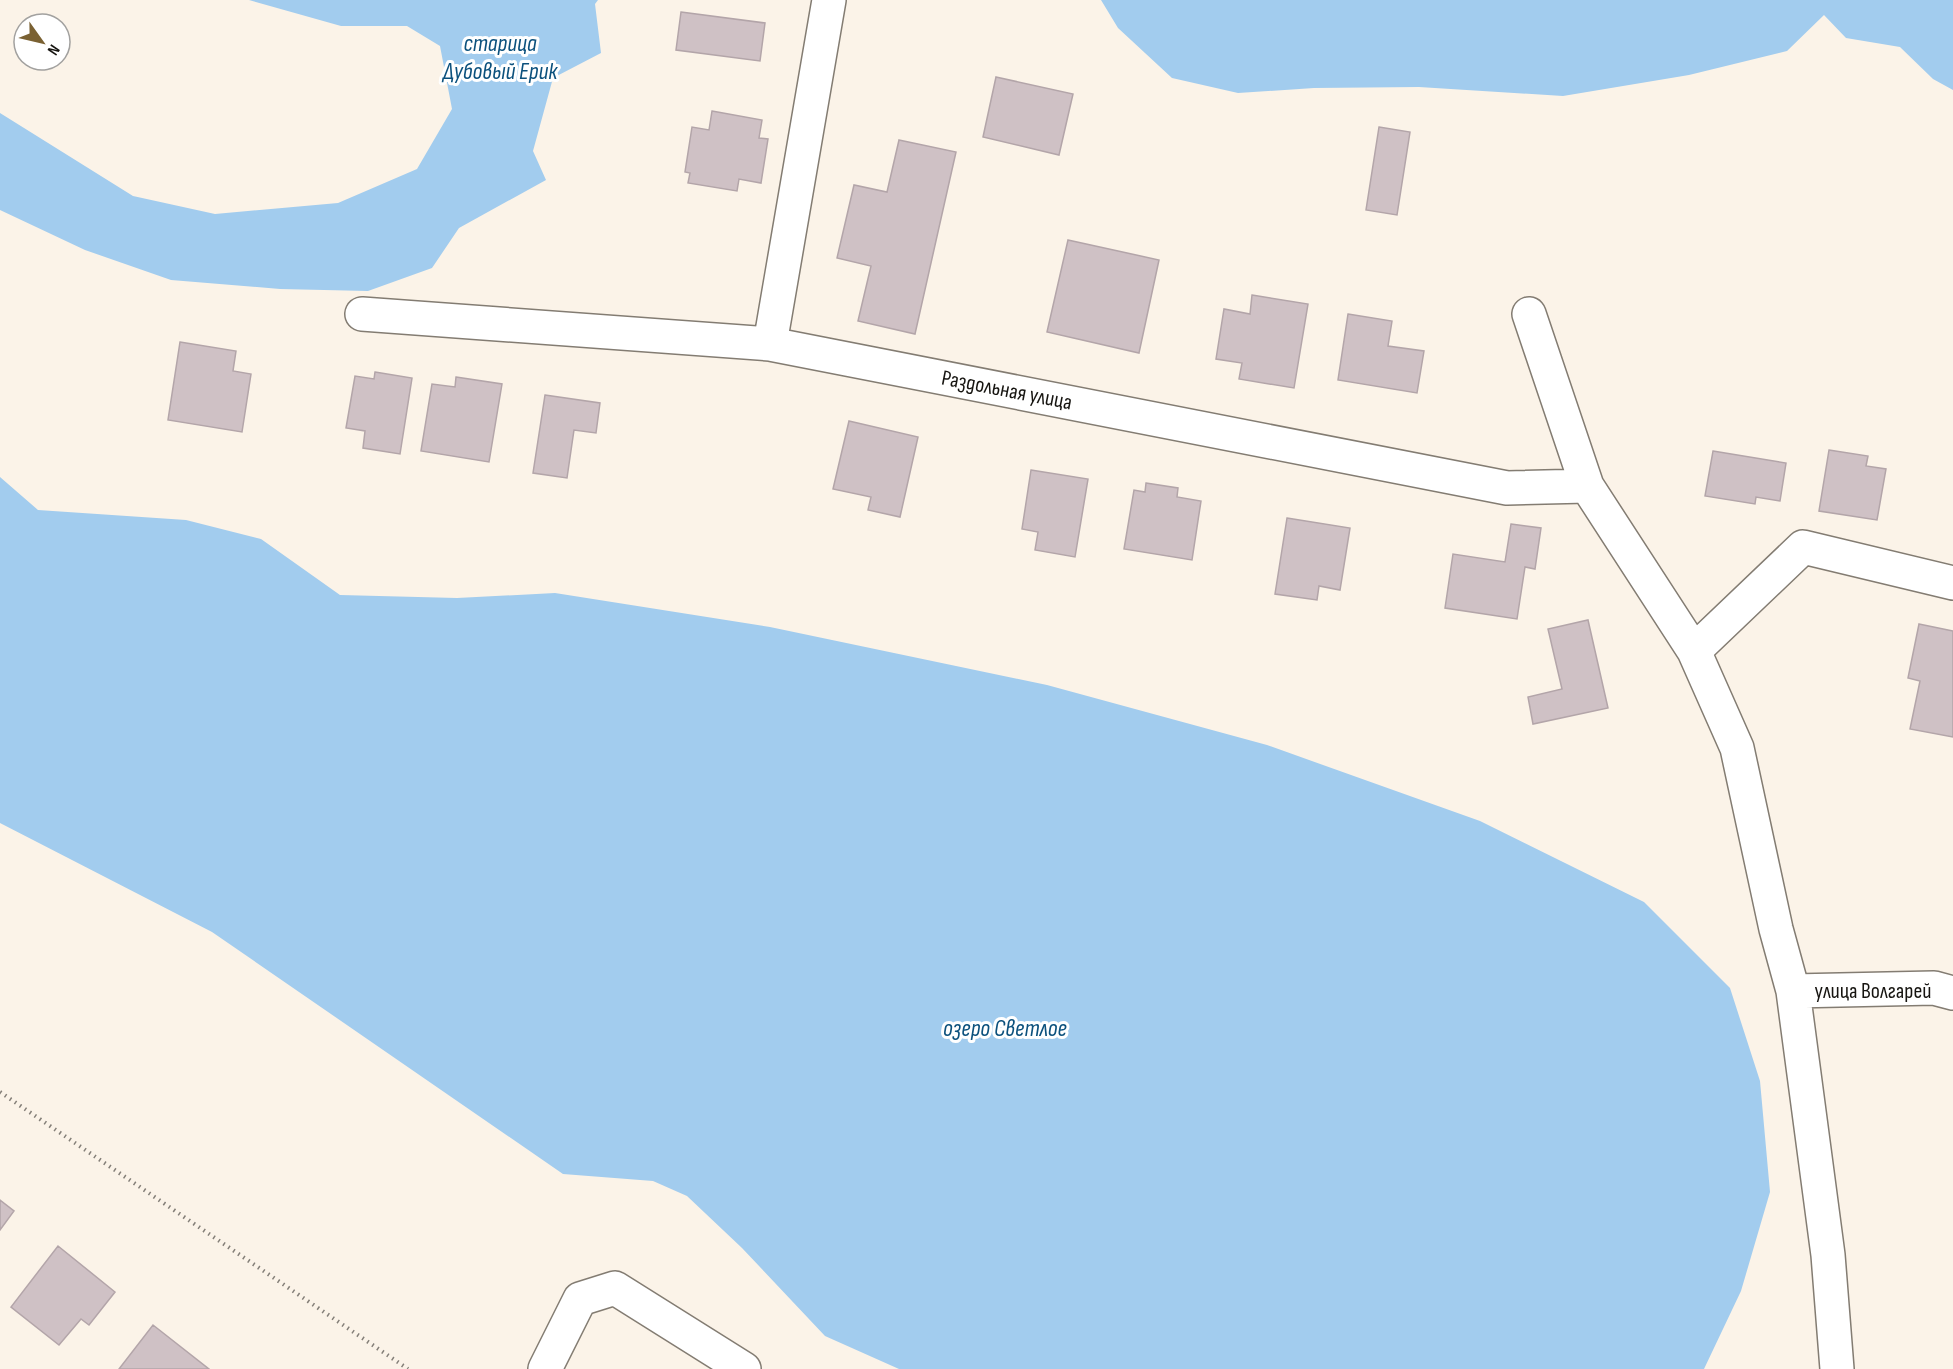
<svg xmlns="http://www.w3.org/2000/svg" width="1953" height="1369" viewBox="0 0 1953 1369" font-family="'Sofia Sans Condensed',sans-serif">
<rect width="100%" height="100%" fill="#fbf3e8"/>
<path fill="#a2ccee" d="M249 0H598L595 4 601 53 553 78 533 151 546 180 459 228 432 268 368 291 280 289 171 280 85 250 0 210V113L133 196 215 214 338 203 417 169 452 109 440 46 407 26H341Z
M1101 0H1953V90L1933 79 1900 47 1846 38 1824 15 1787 51 1689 75 1563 96 1419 87 1314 88 1238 93 1172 78 1118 28Z
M0 477 38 510 186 520 261 539 340 595 457 598 555 593 770 627 1047 685 1267 745 1480 821 1644 902 1730 988 1760 1081 1770 1192 1741 1291 1704 1369H899L825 1336 742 1248 687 1196 653 1181 563 1174 212 932 0 823Z"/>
<path fill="#cfc1c5" stroke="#b3a5a9" stroke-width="1.5" d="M681 12 765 23 760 61 676 50Z
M996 77 1073 94 1059 155 983 137Z
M712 111 762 120 759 138 768 139 761 183 739 179 737 191 688 183 690 173 685 172 692 127 709 130Z
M1379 127 1410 132 1397 215 1366 210Z
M899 140 956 152 915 334 858 321 871 266 837 258 854 185 887 192Z
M1068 240 1159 260 1139 353 1047 332Z
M1252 295 1308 304 1294 388 1239 379 1242 363 1216 359 1224 309 1250 314Z
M1348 314 1392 321 1388 346 1424 351 1417 393 1338 380Z
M180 342 236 351 233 371 251 374 242 432 168 420Z
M375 372 412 378 400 454 363 448 365 431 346 428 355 376 374 379Z
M456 377 502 384 489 462 421 451 432 384 455 387Z
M545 395 600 403 596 433 574 430 567 478 533 473Z
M849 421 918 437 900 517 868 510 871 497 833 489Z
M1829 450 1868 456 1866 466 1886 469 1877 520 1819 511Z
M1713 451 1786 463 1780 501 1756 497 1755 504 1705 496Z
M1031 470 1088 479 1075 557 1035 550 1038 532 1022 529Z
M1146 483 1178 488 1177 497 1201 501 1192 560 1124 549 1134 490 1145 492Z
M1287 518 1350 528 1340 590 1319 586 1317 600 1275 594Z
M1511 524 1541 528 1535 569 1525 567 1517 619 1445 608 1453 554 1505 562Z
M1588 620 1608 708 1533 724 1528 697 1562 689 1548 629Z
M1919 624 1953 631V737L1910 729 1920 681 1908 678Z
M0 1200 14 1211 0 1230Z
M58 1246 115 1292 89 1325 81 1319 59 1345 11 1307Z
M153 1325 209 1369H119Z"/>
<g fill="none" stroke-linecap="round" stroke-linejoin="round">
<g stroke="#837c72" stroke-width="36">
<path id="minor" d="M829 0 770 344 1507 488 1587 486
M362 314 770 344
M1529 314 1587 486 1694 651 1737 748 1776 929 1793 991 1828 1255 1837 1369
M1694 651 1803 547 1953 583
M1793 991 1934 988 1953 993
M545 1369 580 1299 615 1288 744 1369"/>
</g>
<path stroke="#847f78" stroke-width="4" stroke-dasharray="1.5 4.5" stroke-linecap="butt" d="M0 1092 408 1369"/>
<use href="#minor" stroke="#fff" stroke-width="33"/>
</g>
<g text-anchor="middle" stroke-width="6" stroke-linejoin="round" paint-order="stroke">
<g font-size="22" fill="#161410" stroke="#fff">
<text transform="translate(1007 389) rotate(11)" y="8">Раздольная улица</text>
<text x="1873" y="998">улица Волгарей</text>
</g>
<g font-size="24" font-style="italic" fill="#0c517d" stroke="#fff">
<text x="500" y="51">старица<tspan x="500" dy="28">Дубовый Ерик</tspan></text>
<text x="1005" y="1036">озеро Светлое</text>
</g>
</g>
<g transform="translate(42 42) rotate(124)"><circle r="28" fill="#ffffff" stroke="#a2a19f" stroke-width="1.5"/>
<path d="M0-4.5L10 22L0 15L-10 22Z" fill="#7a6132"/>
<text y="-9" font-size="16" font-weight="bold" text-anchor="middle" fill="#161410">N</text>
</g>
</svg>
